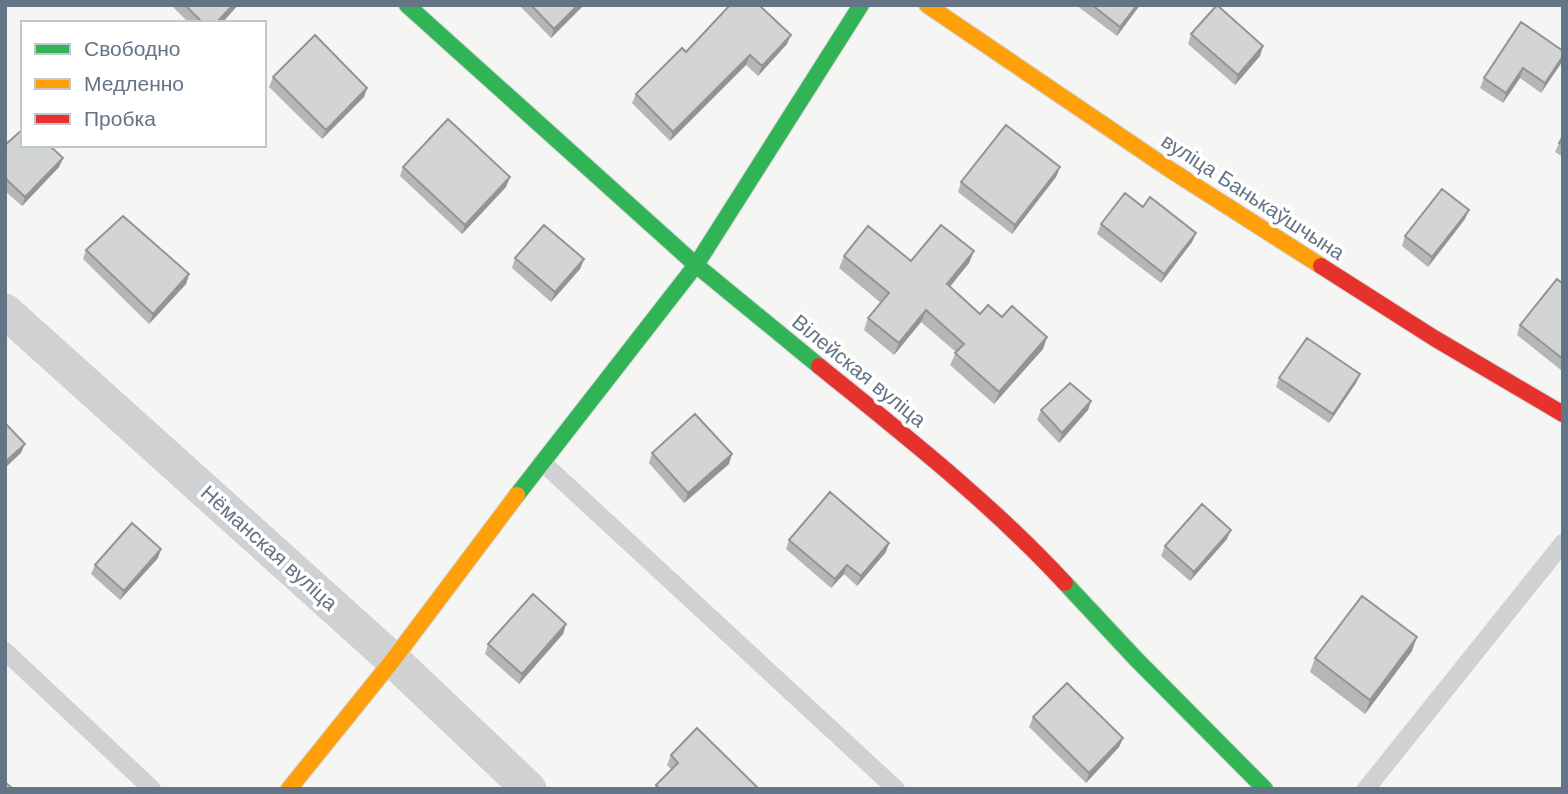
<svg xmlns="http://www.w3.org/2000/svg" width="1568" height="794" viewBox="0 0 1568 794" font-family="Helvetica,sans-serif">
<rect width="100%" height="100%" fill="#f5f5f3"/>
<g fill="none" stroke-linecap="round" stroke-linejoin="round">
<g stroke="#d1d3d4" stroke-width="18">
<path id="fast" d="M407 5 696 265 819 366
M517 495 696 265 861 5
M1065 583 1136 659 1265 789"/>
</g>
<g stroke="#d1d3d4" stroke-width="18">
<path id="slow" d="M927 5 1169 169 1321 266
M289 789 393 660 517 495"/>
</g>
<g stroke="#d1d3d4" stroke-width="18">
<path id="jam" d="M1321 266 1434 338 1563 414
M819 366C904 435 990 502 1065 583"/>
</g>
<path stroke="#d0d1d2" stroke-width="18" d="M542 462 896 789
M5 651 152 789
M1366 789 1563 543"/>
<path stroke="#d0d1d2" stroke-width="35" d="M5 311 393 660 529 789"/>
<use href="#fast" stroke="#30b455" stroke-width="16"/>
<use href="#slow" stroke="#ff9f0a" stroke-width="16"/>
<use href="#jam" stroke="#e5322d" stroke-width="16"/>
</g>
<path fill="#b5b6b6" d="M171 5H238L222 23H189Z
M519 5H584L551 38Z
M1076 5H1140L1117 36Z
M1191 34 1263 46 1260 56 1235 85 1188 44Z
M787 44 758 76 746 65 670 141 632 103 636 94 686 52Z
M1563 51 1562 62 1541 93 1520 78 1503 103 1480 88 1484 78Z
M273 77 367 88 364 97 322 139 269 87Z
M1563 136V157L1555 152 1559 143Z
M5 145 63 158 59 167 22 206 5 191Z
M403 167 506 187 462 234 400 176Z
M1060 167 1056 177 1012 234 958 192 961 182Z
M1143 207 1196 233 1192 242 1161 283 1097 234 1101 224Z
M1465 219 1428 267 1402 246 1405 236Z
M86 250 189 274 186 284 149 324 83 259Z
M974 251 969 263 950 287 980 314 1002 317 1047 337 1043 349 994 404 950 365 956 352 921 322 894 355 864 330 868 318 881 303 839 268 844 256 911 261Z
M515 258 584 259 580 269 551 302 512 268Z
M1563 284V368L1561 370 1517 335 1520 325Z
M1360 374 1356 383 1329 423 1276 387 1279 378Z
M1091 401 1088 410 1059 443 1037 420 1041 410Z
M652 453 729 464 684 503 649 463Z
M1227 539 1190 581 1161 556 1165 546Z
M789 540 886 552 857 586 844 574 831 588 786 549Z
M158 558 120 600 91 574 95 565Z
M566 624 563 634 519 684 485 654 488 644Z
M1412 651 1365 714 1310 672 1315 658Z
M1033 717 1123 738 1119 747 1086 783 1029 727Z
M671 755 759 789H654L656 785 671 769 667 765Z"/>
<path fill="#949494" d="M233 5H238L222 23H216Z
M578 5H584L551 38 554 29Z
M1137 5H1140L1117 36 1120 27Z
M791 35 787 44 758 76 762 66Z
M1263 46 1260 56 1235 85 1238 75Z
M750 55 746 65 670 141 673 132Z
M1563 56 1562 62 1541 93 1545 83Z
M1523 68 1520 78 1503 103 1506 93Z
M367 88 364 97 322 139 326 130Z
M63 158 59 167 22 206 25 197Z
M1060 167 1056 177 1012 234 1015 225Z
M510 177 506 187 462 234 465 225Z
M1469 210 1465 219 1428 267 1432 257Z
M1196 233 1192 242 1161 283 1164 274Z
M974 251 969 263 942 296 947 284Z
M584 259 580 269 551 302 555 292Z
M189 274 186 284 149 324 153 314Z
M926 310 921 322 894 355 899 343Z
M1047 337 1043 349 994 404 999 392Z
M1360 374 1356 383 1329 423 1333 414Z
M1091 401 1088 410 1059 443 1062 433Z
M25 444 21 453 5 468V462Z
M732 454 729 464 684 503 688 493Z
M1231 530 1227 539 1190 581 1194 572Z
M889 543 886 552 857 586 861 576Z
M161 549 158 558 120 600 124 591Z
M847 565 844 574 831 588 835 579Z
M566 624 563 634 519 684 522 674Z
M1417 637 1412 651 1365 714 1370 700Z
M1123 738 1119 747 1086 783 1089 773Z"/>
<path fill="#d3d4d4" stroke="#949494" stroke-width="2" d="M185 5H233L216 23H203Z
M531 5H578L554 29Z
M730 5H759L791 35 762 66 750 55 673 132 636 94 682 48 686 52Z
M1092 5H1137L1120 27Z
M1217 5 1263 46 1238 75 1191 34Z
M1521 22 1563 51V56L1545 83 1523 68 1506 93 1484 78Z
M315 35 367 88 326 130 273 77Z
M448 119 510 177 465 225 403 167Z
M1006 125 1060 167 1015 225 961 182Z
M23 129V145H49L63 158 25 197 5 178V145Z
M1563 136V145L1559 143Z
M1442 189 1469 210 1432 257 1405 236Z
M1125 193 1143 207 1150 197 1196 233 1164 274 1101 224Z
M123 216 189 274 153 314 86 250Z
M544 225 584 259 555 292 515 258Z
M941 225 974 251 947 284 980 314 988 305 1002 317 1012 306 1047 337 999 392 955 353 964 344 926 310 899 343 868 318 889 293 844 256 868 226 911 261Z
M1557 279 1563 284V359L1520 325Z
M1307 338 1360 374 1333 414 1279 378Z
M1070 383 1091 401 1062 433 1041 410Z
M695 414 732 454 688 493 652 453Z
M5 423 25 444 5 462Z
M830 492 889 543 861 576 847 565 835 579 789 540Z
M1202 504 1231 530 1194 572 1165 546Z
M132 523 161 549 124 591 95 565Z
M533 594 566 624 522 674 488 644Z
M1362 596 1417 637 1370 700 1315 658Z
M1067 683 1123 738 1089 773 1033 717Z
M697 728 759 789H660L656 785 678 763 671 755Z
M5 782 13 789H5Z"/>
<g text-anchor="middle" stroke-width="7" stroke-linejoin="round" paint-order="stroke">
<g font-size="21" fill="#627486" stroke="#fff">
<text transform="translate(1253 197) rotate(33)" y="7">вуліца Банькаўшчына</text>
<text transform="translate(859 371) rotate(39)" y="7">Вілейская вуліца</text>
<text transform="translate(269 548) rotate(42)" y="7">Нёманская вуліца</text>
</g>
</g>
<rect width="1568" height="794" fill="none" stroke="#627486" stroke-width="14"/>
<rect x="21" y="21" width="245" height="126" fill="#ffffff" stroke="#c0c7cf" stroke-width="2"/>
<rect x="35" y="44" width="35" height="10" fill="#30b455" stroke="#c0c7cf" stroke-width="2"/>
<text x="84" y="56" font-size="21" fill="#627486">Свободно</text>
<rect x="35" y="79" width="35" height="10" fill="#ff9f0a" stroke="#c0c7cf" stroke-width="2"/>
<text x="84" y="91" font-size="21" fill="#627486">Медленно</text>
<rect x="35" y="114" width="35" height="10" fill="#e5322d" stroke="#c0c7cf" stroke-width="2"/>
<text x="84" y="126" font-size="21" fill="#627486">Пробка</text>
</svg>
